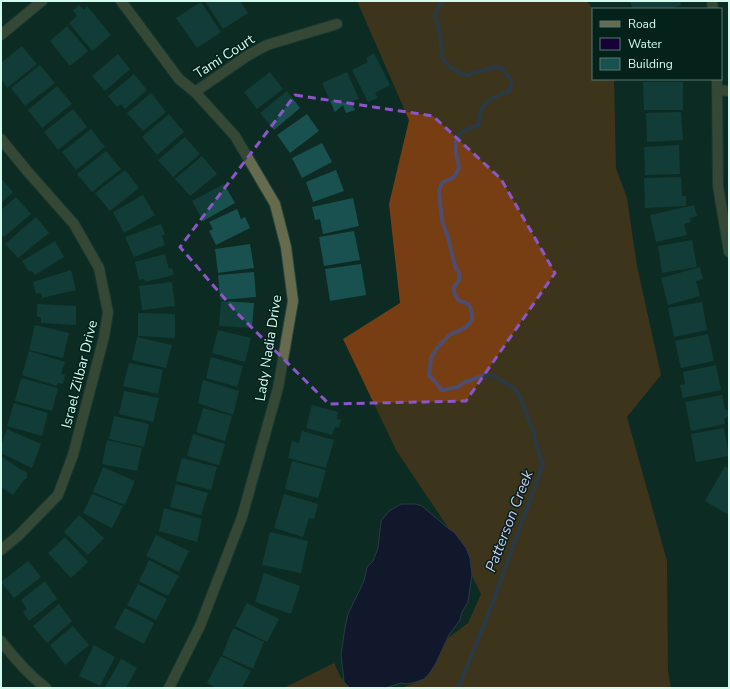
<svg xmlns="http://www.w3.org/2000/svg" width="730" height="689" viewBox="0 0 730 689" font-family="'Nunito Sans',sans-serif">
<rect width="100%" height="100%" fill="#0d2b23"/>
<path fill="#763e12" d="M357 1H587L593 9V79H614L616 168 627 198 637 266 661 375 627 417 667 561 668 671 671 688H401L420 681 430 667V652L468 623 481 594 449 529 396 450 343 339 400 303 389 204 409 120Z
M334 663 341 678 357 688H284Z"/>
<path fill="#170238" stroke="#4f4d6f" d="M401 504H416L422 506 449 529 454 532 466 548 470 558 472 575 468 602 462 612 460 620 449 635 436 663 429 674 424 679 416 682 407 684 401 683 385 688H350L344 682 341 654 345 628 348 614 364 581 367 567 373 561 378 548 381 521 389 511Z"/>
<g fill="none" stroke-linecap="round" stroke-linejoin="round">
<path stroke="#4f4d6f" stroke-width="4" d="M443 1 438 8 435 16 440 33 442 57 449 66 459 73 468 75 494 67H501L511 80V84L509 91 491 99 484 105 480 112 479 123 478 125C472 128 462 130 458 136 453 144 457 159 459 168L454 177 442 183 439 191 442 221 448 237 455 266 459 273V280L454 287V293L458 300C472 304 471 307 472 320L465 328 449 335 437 348 431 358 429 375 442 390 458 387 463 383 485 375 496 377 514 388 519 395 533 430 539 454 543 464 488 615 458 688"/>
</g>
<path fill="#185150" d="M205 1H240L248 13 223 29Z
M633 1H680L681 5 670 9H633L630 2Z
M201 2 221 32 197 48 176 18Z
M79 5 84 10 87 6 111 35 92 51 69 23 77 16 73 10Z
M67 26 88 51 70 66 50 41Z
M22 46 37 64 7 88 1 79V63Z
M374 53 390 85 375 93 378 98 368 102 352 70 368 62 366 58Z
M118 54 130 69 105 91 92 76Z
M40 65 55 83 25 106 11 88Z
M270 72 283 89 257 109 244 92Z
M347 72 359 99 351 102 355 110 346 113 343 105 335 112 322 83Z
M134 74 147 90 125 109 121 104 117 107 108 96Z
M643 82H683V110H644Z
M57 86 72 104 42 128 28 110Z
M287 91 300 108 274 130 260 113Z
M151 93 166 112 143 131 127 113Z
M73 109 87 127 58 150 44 132Z
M681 112 683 140 647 142 646 113Z
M169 114 184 132 157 155 142 137Z
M307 114 319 131 290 153 277 135Z
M91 129 105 147 76 170 62 152Z
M185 137 200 154 173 177 158 160Z
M322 143 332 162 302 178 292 158Z
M679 145 680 174 645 175 644 147Z
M106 151 121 169 92 192 77 174Z
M202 156 217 174 190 196 175 179Z
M125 170 139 188 110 211 95 193Z
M336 170 344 191 313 202 306 182Z
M681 177 682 196H686V206L645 208 644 178Z
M1 178 13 192 1 203Z
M224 184 235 203 203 221 192 201Z
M143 195 155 215 124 233 113 212Z
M16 197 31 214 4 237 1 234V210Z
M353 198 359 226 323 234 320 219 315 220 312 207Z
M694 205 697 216 690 218 691 222 684 224 687 235 656 242 650 215Z
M237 209 241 219 245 217 250 228 216 245 209 231 213 229 209 222Z
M36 217 49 233 18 258 5 244Z
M161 224 165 234 162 236 165 245 134 257 125 237Z
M354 231 360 260 324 266 319 237Z
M692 240 697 267 662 273 658 246Z
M55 241 64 257 35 275 32 271 29 272 22 261Z
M250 244 254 268 218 273 215 249Z
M165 254 169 269 172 268 174 275 145 282 144 279 139 280 135 262Z
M361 264 366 295 330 301 325 269Z
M700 267 703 279 696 281 700 296 668 305 661 278Z
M71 270 76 290 42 298 41 293 36 294 33 282Z
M254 272 256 297 220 300 218 275Z
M172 282 175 306 142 310 139 286Z
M221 301 254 303 252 328 219 326Z
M702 302 707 330 674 337 668 308Z
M37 304 76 306V325L41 323V318L37 316Z
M138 313 175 314V338L138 336Z
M35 325 69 333 63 358 29 350Z
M218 330 251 338 245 362 212 353Z
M708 334 714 361 681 368 675 341Z
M137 337 172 345 166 368 132 360Z
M29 351 65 362 61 374 65 375 63 384 58 383 57 386 22 375Z
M211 357 243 366 237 387 206 378Z
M129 363 163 370 158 394 123 386Z
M716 365 721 390 683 398 680 385 685 384 683 372Z
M21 378 58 388 52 411 15 401Z
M203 380 239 391 233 415 198 403Z
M124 391 159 398 153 422 119 414Z
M722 395 725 410 727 409 729 416 724 419 725 424 691 431 685 402Z
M14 403 48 413 42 436 7 426Z
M312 405 338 412 337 419 341 420 339 428 335 427 332 435 306 428Z
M203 408 232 416 225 441 196 432Z
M114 416 149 424 144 447 109 439Z
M724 428 729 456 696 462 691 434Z
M7 429 41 444 32 468 1 453V446Z
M302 431 334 440 326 468 288 458 292 441 299 443Z
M193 434 225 444 219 465 187 456Z
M107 440 142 448 137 471 102 464Z
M1 456 21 470 25 471 27 473V478L23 481 13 495 1 487Z
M182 458 217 467 211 490 176 481Z
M292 461 326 470 318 498 285 489Z
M725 466 729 469V511L727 514 705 501Z
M103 467 135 481 125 505 93 492Z
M176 484 208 493 201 515 170 507Z
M92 494 123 506 112 528 83 513Z
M284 494 318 504 314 519 309 518 303 537 274 528Z
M164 508 202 519 197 542 159 531Z
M79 515 104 538 88 555 64 532Z
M270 532 308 541 301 573 262 565Z
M156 535 189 551 179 572 146 556Z
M65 537 88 562 71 578 48 553Z
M149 560 179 576 168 596 139 581Z
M28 561 41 577 14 598 1 582Z
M264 573 300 586 291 614 255 602Z
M45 581 57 599 29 621 23 612 27 609 21 600Z
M138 584 167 599 156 620 127 605Z
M247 603 279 619 267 642 235 626Z
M59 604 72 621 47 643 33 626Z
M125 608 154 623 144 644 114 628Z
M73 626 89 645 65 665 50 645Z
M233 628 264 642 253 669 222 655Z
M94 645 115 657 100 686 79 676Z
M221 656 251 671 242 688H216L207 683Z
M121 659 137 668 126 688H107L105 687Z"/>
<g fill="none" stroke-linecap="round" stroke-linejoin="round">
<g stroke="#28483f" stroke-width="12">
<path id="street" d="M121 1 179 79 195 92 235 136 275 204 286 247 293 301 278 388 242 517 200 626 169 688
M712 1 713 9
M1 35 42 1
M717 79 718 186 729 252
M717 90 729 91
M195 92 247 56 267 45 337 24
M1 139 28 172 74 224 99 268 108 312 104 337 73 455 58 495 18 536 1 550
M1 641C14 658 29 675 46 688"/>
</g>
<use href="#street" stroke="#676b4e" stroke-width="10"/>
</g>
<path d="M0 0H730V689H0ZM295 95 433 116 501 179 555 273 466 401 329 404 238 314 180 247Z" fill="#0d2b23" fill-opacity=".55" fill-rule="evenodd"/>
<path fill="none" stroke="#8c56c8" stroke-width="3" stroke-dasharray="8 5" stroke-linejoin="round" d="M295 95 433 116 501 179 555 273 466 401 329 404 238 314 180 247Z"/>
<g text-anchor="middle" stroke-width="3" stroke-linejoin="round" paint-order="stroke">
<g font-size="14" fill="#d1fcee" stroke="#04211a">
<text transform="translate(224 56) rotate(-33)" y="5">Tami Court</text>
<text transform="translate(268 348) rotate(-81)" y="5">Lady Nadia Drive</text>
<text transform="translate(79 374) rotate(-76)" y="5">Israel Zilbar Drive</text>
</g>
<g font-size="15" font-style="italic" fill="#cfc7f2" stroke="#04211a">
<text transform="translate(509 521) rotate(-69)" y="5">Patterson Creek</text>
</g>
</g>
<rect width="730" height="689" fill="none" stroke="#d1fcee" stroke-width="4"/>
<rect x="592" y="8" width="130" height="72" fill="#04211a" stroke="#56796f"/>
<rect x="600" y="21" width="20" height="6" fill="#676b4e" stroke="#56796f"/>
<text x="628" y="28" font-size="12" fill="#d1fcee">Road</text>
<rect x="600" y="38" width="20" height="12" fill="#170238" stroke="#56796f"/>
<text x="628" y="48" font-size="12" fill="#d1fcee">Water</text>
<rect x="600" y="58" width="20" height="12" fill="#185150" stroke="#56796f"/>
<text x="628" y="68" font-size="12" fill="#d1fcee">Building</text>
</svg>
